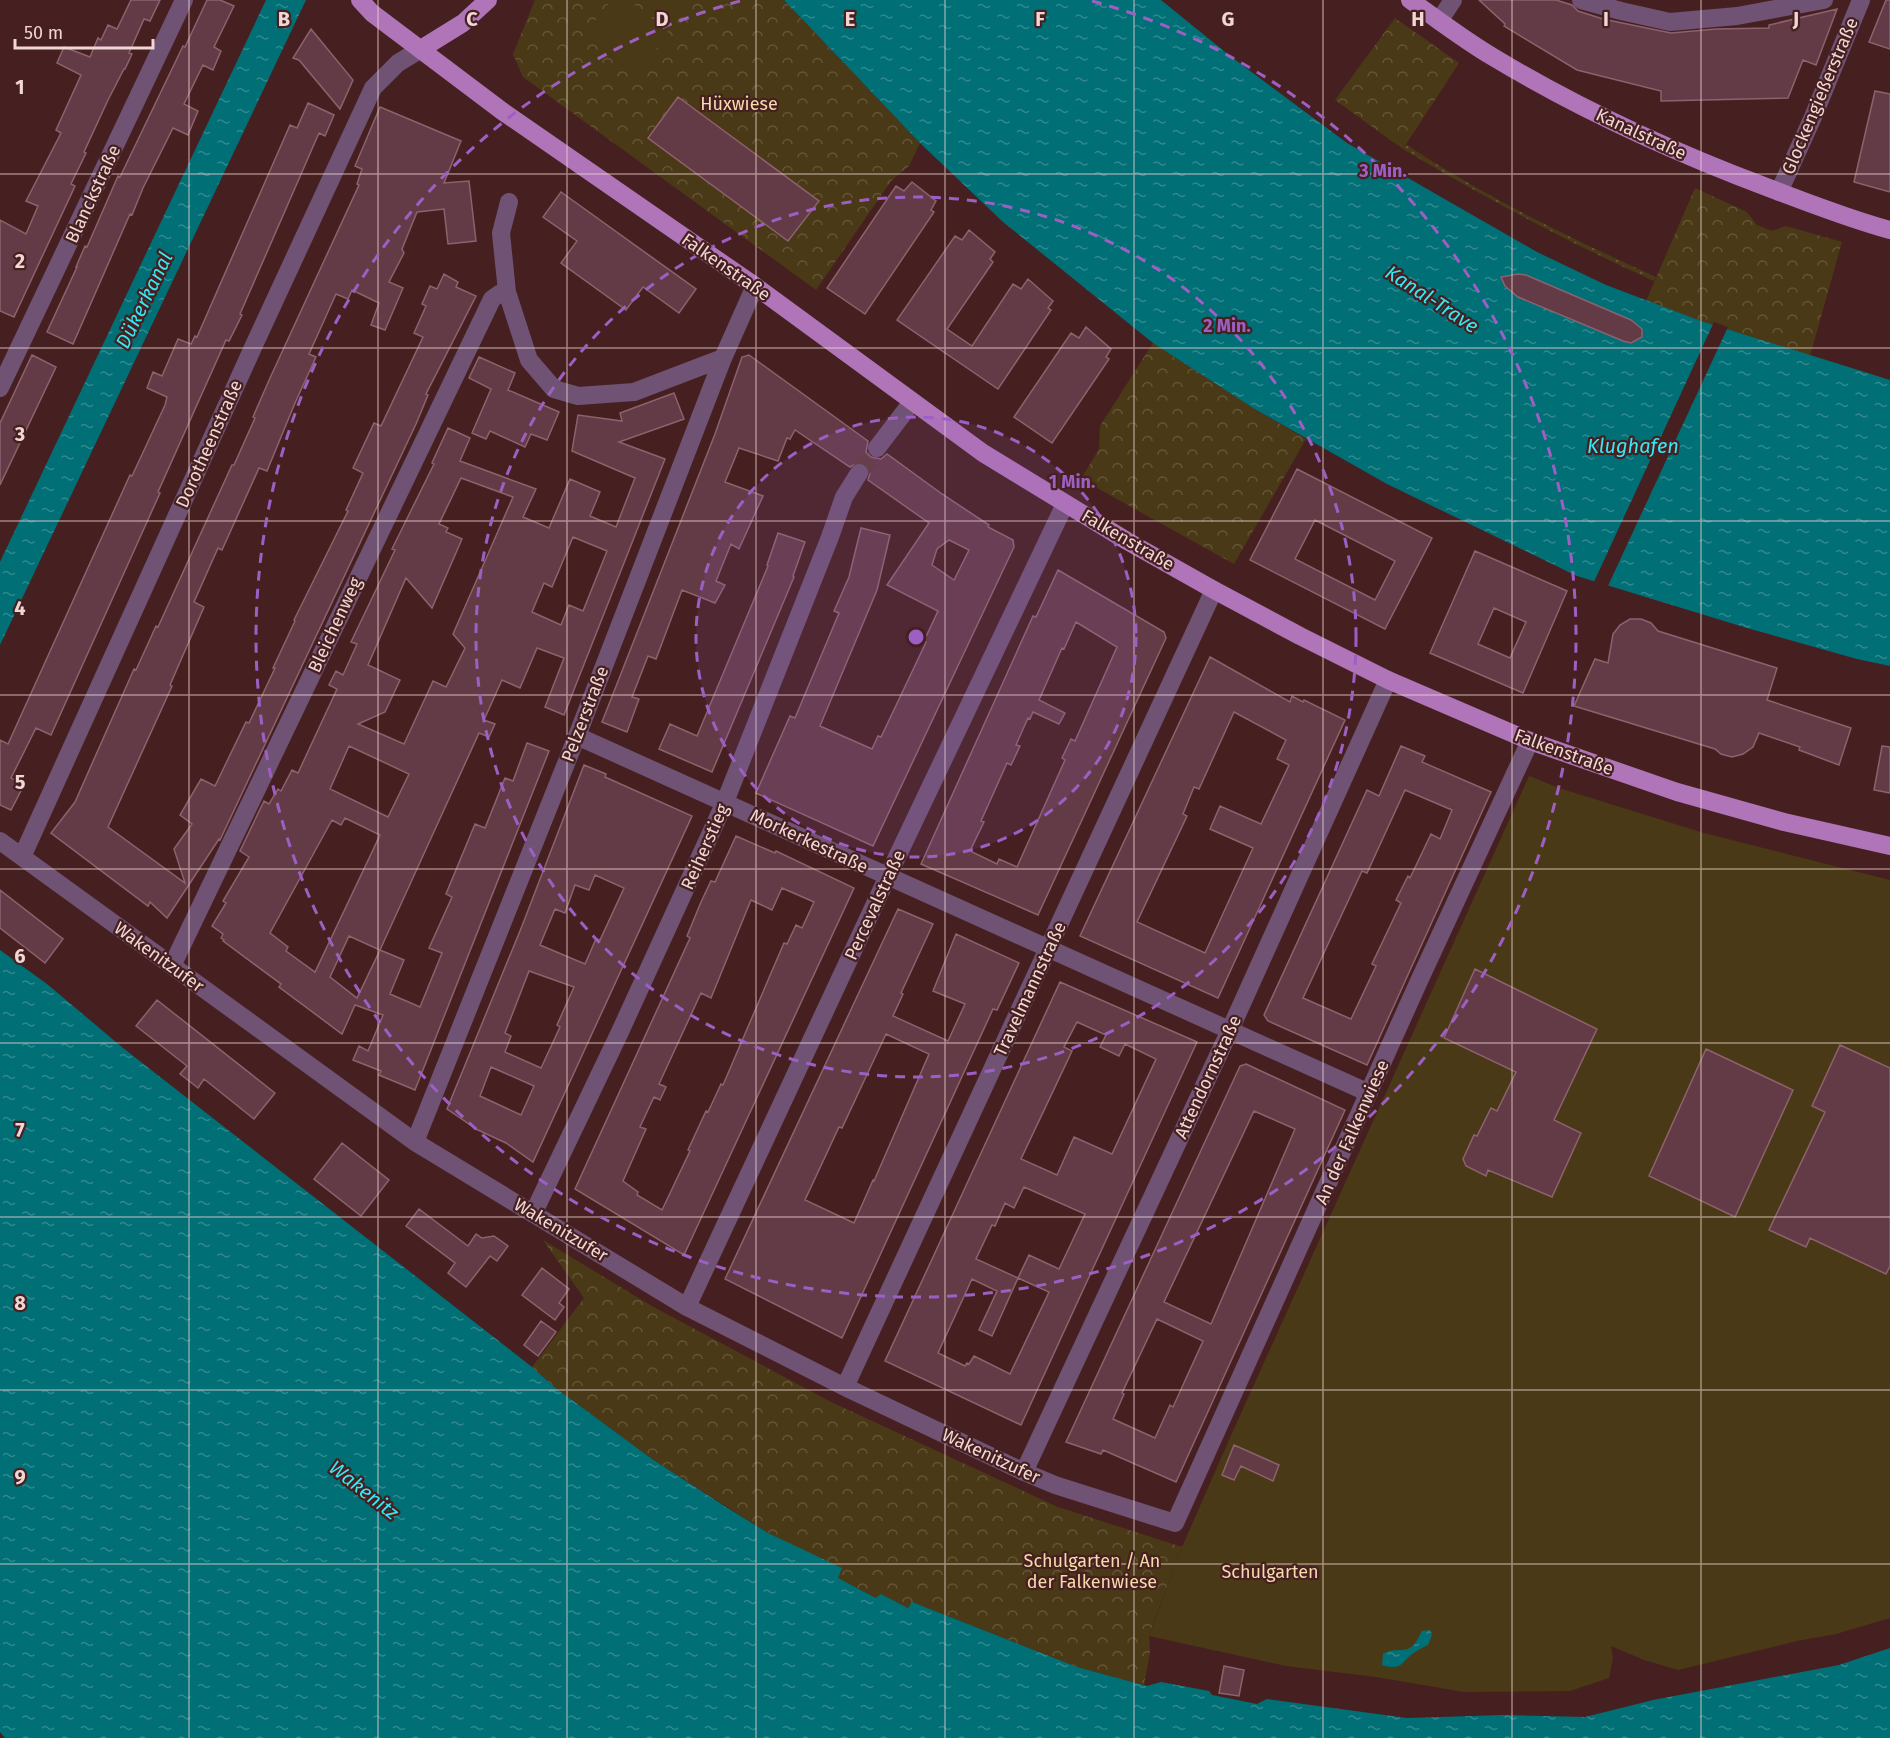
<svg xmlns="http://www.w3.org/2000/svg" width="1890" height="1738" viewBox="0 0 1890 1738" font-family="'Fira Sans',sans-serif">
<defs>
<pattern id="grass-dots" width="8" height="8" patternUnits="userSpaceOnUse" patternTransform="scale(1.5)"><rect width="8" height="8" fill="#4a3916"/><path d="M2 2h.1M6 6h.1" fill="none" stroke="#645537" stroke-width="1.8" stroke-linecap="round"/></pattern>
<pattern id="forest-crowns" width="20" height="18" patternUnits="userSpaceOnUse" patternTransform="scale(1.5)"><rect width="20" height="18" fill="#4a3916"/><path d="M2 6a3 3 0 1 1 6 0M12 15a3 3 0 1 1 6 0" fill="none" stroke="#645537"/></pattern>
<pattern id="water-ripples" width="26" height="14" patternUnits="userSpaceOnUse" patternTransform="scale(1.5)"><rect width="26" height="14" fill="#006f76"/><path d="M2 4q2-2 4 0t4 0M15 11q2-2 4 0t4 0" fill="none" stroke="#32898f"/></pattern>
</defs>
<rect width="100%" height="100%" fill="#462020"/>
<path fill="url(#grass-dots)" d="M1407 145C1485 197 1570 238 1656 277L1654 281C1568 242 1485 198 1403 149Z"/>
<path fill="url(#forest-crowns)" d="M535 0H784L920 143 909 166 891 181 816 290 523 77 513 54Z
M1395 18 1459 63 1403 149 1335 100Z
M1695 188 1747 212 1757 225 1772 231 1786 226 1842 242 1810 356 1701 321 1646 301Z
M1153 343 1253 408 1306 439 1234 564 1081 479 1099 449 1100 426Z
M543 1240 650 1305 831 1402 1058 1507 1182 1547 1149 1635 1150 1652 1144 1685 1077 1667 912 1602 908 1608 881 1594 877 1598 837 1578 842 1569 768 1533 652 1459 553 1386 532 1367 584 1298Z"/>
<path fill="#4a3916" d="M611 0H628L668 31 648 61 632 72 585 35Z
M641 0H678L671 23Z
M1529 776 1562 789 1704 833 1890 880V1618L1836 1634 1797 1641 1678 1670 1644 1660 1611 1646 1613 1658 1609 1678 1570 1691 1464 1692 1376 1677 1286 1666 1149 1636 1182 1547 1229 1440Z"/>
<path fill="url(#water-ripples)" d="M266 0H306L0 645V562Z
M784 0H1161L1230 56 1347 143 1537 252 1606 285 1701 321 1890 380V666L1857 659 1747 628 1577 576 1387 484 1253 408 1153 343 1003 222 920 143Z
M0 950 47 984 123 1048 532 1367 553 1386 652 1459 726 1507 768 1533 842 1568 838 1578 876 1598 881 1594 908 1608 912 1602 1077 1667 1147 1686 1161 1682 1209 1691 1212 1695 1257 1704 1267 1699 1407 1718 1503 1715 1585 1717 1653 1700 1839 1665 1890 1648V1738H5L0 1732Z
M1430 1630 1432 1635 1428 1645C1424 1647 1419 1649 1415 1652 1402 1660 1403 1672 1382 1665L1383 1654C1393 1647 1404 1653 1411 1647 1416 1644 1419 1636 1422 1631Z"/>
<path fill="#462020" d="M1714 322 1728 327 1607 588 1593 584Z"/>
<path fill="#633b46" stroke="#8c626d" stroke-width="1.5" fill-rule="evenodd" d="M131 0H160L150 21 144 19 129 53 132 54 125 69H124L108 100 84 152 86 153 71 184 75 186 14 317 0 311V220L26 234 38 206 26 201 61 133 56 130 81 75 57 63 64 47 90 57 98 38 101 40 108 25 117 29Z
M207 0H220L234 6 214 47 221 51 213 70 203 65 184 104 198 111 188 135 173 128 143 188 132 215 130 214 73 344 47 332 77 267H76L85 246 87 247 118 176 120 177 183 46 185 47Z
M1479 0H1556L1572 5 1578 11 1603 19 1671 33 1716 29 1769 28V25L1837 9 1816 65 1803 60 1788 98 1661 101V91L1577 70 1504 26 1505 24Z
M1886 0H1890V49L1869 42Z
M311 29 353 80 340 109 299 60 293 58Z
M1875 91 1890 94V192L1854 182Z
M678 97 819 201 788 241 648 138Z
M308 103 334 115 325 136 319 133 240 314 242 315 229 341 226 340 158 492 160 493 51 735 36 728 11 778 24 785 11 810 0 805V740L8 744 130 475 132 476 165 405 167 397 147 388 153 372 162 376 178 339 191 344 195 336 197 337 290 125 297 128Z
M380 107 461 141 444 183 469 181 476 241 448 244 444 209 417 212 402 249 404 253 389 282 403 288 385 330 371 325 379 303 352 290 348 299 336 294 309 354 316 357 295 403 267 471 259 468 222 550 218 548 194 602 204 607 170 685 172 686 108 827 185 883 174 849 192 824 180 815 201 779 215 786 246 722 249 723 275 668H273L295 621 294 620 348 511 346 510 363 473 353 468 374 423 381 426 423 337 414 333 426 306 422 304 430 286 437 289 444 274 458 282 456 287 476 296 426 394 428 395 416 424 220 840 219 839 167 918 150 902 148 906 51 833 75 802 134 669 136 670 156 626 158 627 232 465H234L255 418 253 417 270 378 359 185 357 184 362 169 355 166Z
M912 182 936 201 931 210 934 212 865 314 827 288 896 186 904 191Z
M561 192 696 289 679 313 643 287 626 310 561 263 577 241 543 217Z
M969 230 995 252 990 259 993 262 947 329 972 346 1013 284 1021 289 1028 279 1053 301 1048 308 1051 310 998 389 897 320 955 236 962 240Z
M1518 274 1526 275 1631 320 1642 329V337L1631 343 1623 341 1518 297 1505 286 1501 277Z
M1086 327 1111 349 1106 357 1109 359 1052 443 1014 417 1071 333 1079 338Z
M32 355 56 367 0 485V423Z
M749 355 868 441 866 452 871 457 881 459 887 454 942 494 989 525 988 527 1013 540 1014 547 873 846 756 793 790 716 795 718 839 613 834 611 849 577 861 528 890 535 877 590 820 726 872 749 878 736 881 737 919 657 926 642 924 641 938 611 887 585 929 523 868 480 870 473 865 464 859 462 850 467 795 430 790 439 787 438 778 461 739 448 725 482 763 496 739 549 731 544 716 581 725 585 715 603 682 590 656 659 648 656 632 697 639 699 627 732 602 722 715 434 742 357ZM949 540 969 550 954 580 932 565 937 549Z
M479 357 515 373 508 390 559 412 547 440 531 434 525 447 490 431 486 439 472 433 491 389 469 378Z
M674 393 684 419 619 442 665 459 564 715 545 707 564 658 537 648 520 688 502 680 484 720 495 724 489 737 479 733 380 950 404 960 390 994 420 1007 442 953 429 948 452 897 446 894 475 824 485 828 505 778 513 781 527 743 549 751 415 1090 379 1075 381 1071 353 1060 359 1046 368 1051 383 1015 355 1005 342 1034 279 987 281 984 223 941 224 940 221 938 223 934 212 926 226 903 223 901 249 857 240 851 264 801 269 804 278 789 281 791 292 770 298 773 337 689 329 685 336 671 343 675 357 644 351 642 395 550 392 549 434 464 432 463 448 428 470 438 460 461 536 489 523 517 549 528 570 479 600 492 590 516 616 527 635 478 572 451 578 415 622 421 620 413ZM461 478 513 497 453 634 465 648 446 687 433 681 404 744 358 724 385 712 400 680 368 665 406 578 432 608 462 539 446 532 448 528 439 524ZM573 537 607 551 583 611 569 605 561 625 532 612 544 583 552 587ZM349 746 409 774 388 817 330 789ZM345 818 380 835 315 972 286 951 288 947 270 933 332 820 341 825ZM349 936 380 950 357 998 330 977Z
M1297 469 1432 538 1385 629 1250 560ZM1315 520 1395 561 1375 600 1295 559Z
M778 533 805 542 793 576 794 577 712 772 659 749 670 724 697 736 768 566 767 565Z
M1475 551 1567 591 1523 693 1430 653ZM1494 608 1526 622 1510 658 1478 644Z
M1058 570 1164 632 1166 638 1038 915 921 864 1033 616 1036 617ZM1076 622 1117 647 1075 741 1071 739 1062 758 1065 760 1017 867 999 859 997 864 970 851 984 822 981 821 1007 763 1011 765 1020 746 1016 745 1028 718 1030 719 1033 712 1059 724 1065 713 1039 700 1062 648 1064 649Z
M1630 619H1641L1651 623 1658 631 1777 668 1767 700 1851 728 1839 765 1799 750 1800 747 1759 733 1753 747 1743 754 1732 757 1721 754 1715 749 1574 706 1595 659 1608 663 1613 634 1620 625Z
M1210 657 1290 702 1292 696 1303 702 1304 700 1345 720 1218 998 1080 936ZM1234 712 1286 740 1277 759 1289 765 1261 824 1220 806 1210 829 1253 848 1205 953 1137 922 1187 816 1183 814 1194 787 1199 789Z
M1401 746 1425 756 1422 762 1491 792 1367 1065 1268 1021 1264 1015 1367 790 1379 796ZM1405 790 1452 810 1440 839 1431 834 1410 878 1408 876 1396 900 1401 903 1372 964 1376 966 1351 1019 1303 998 1362 871 1367 873Z
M1882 746 1890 747V793L1874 790Z
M584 765 606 774 605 777 692 816 533 1162 506 1143 478 1130 447 1109 522 926ZM595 875 624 888 600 940 596 939 585 964 540 945 555 909 565 913 575 885 589 890ZM529 971 574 987 557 1025 560 1027 541 1068 505 1052 511 1036 505 1033ZM491 1067 534 1086 521 1115 480 1096Z
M736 836 775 853 776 851 854 888 684 1255 575 1189 690 938 687 936 701 902 711 881 715 882ZM782 888 814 902 802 928 796 925 787 944 784 943 723 1085 721 1084 708 1112 706 1111 688 1150 690 1151 662 1210 637 1195 638 1192 623 1181 646 1129 640 1127 654 1097 660 1100 666 1087 659 1084 701 993 711 998 751 900 772 910Z
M0 890 63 939 45 963 0 928Z
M898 909 933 924 901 993 903 994 893 1016 948 1041 965 1004 933 991 956 934 1019 963 997 1010 993 1009 842 1338 725 1279ZM886 1034 929 1054 874 1181 873 1180 854 1223 805 1200 839 1127 842 1128Z
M1475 969 1597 1029 1554 1120 1581 1133 1552 1197 1488 1170 1486 1176 1466 1166 1463 1159 1474 1135 1477 1136 1491 1108 1497 1111 1516 1072 1444 1038Z
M1060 982 1197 1042 1021 1425 885 1361ZM1077 1022 1106 1035 1100 1047 1119 1056 1125 1044 1156 1059 1112 1154 1074 1137 1057 1175 1021 1159 1072 1051 1064 1047ZM1024 1187 1085 1214 1059 1269 1029 1255 1018 1278 976 1259 992 1225 995 1226 1005 1203 1014 1208ZM1018 1278 1049 1292 1010 1374 974 1356 969 1364 967 1363 965 1366 938 1353 972 1279 997 1291 979 1330 992 1336Z
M157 1000 275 1093 254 1119 204 1079 198 1088 180 1074 187 1066 136 1026Z
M1840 1045 1890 1068V1266L1886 1274 1810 1238 1806 1247 1769 1230 1825 1112 1812 1106Z
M1706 1049 1793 1090 1735 1217 1649 1176Z
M1246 1064 1345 1110 1176 1482 1103 1450 1101 1454 1066 1442 1240 1066ZM1254 1111 1295 1129 1211 1324 1164 1302ZM1157 1319 1203 1341 1173 1407 1170 1405 1155 1438 1113 1419 1124 1394 1122 1393Z
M342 1143 389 1180 361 1216 314 1179Z
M419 1209 468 1246 476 1234 482 1238 494 1236 508 1246 497 1261 490 1256 466 1287 448 1273 455 1263 406 1226Z
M542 1268 569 1289 559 1303 564 1307 555 1320 522 1295Z
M541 1321 556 1332 538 1356 524 1345Z
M1234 1445 1279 1465 1273 1481 1241 1466 1234 1480 1222 1475Z
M1224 1666 1244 1670 1239 1696 1219 1693Z"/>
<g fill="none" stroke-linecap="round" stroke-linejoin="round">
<path stroke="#603b3b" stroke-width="18" stroke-dasharray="18 9" stroke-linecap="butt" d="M859 473 877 448"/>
<path stroke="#6f5274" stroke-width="18" d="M1581 0 1621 11 1670 22 1737 16 1824 0
M1439 21 1453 0
M1779 192 1813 117 1861 0
M509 202 501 233 507 292 529 360 554 389 578 396 634 392 723 358
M0 388 184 0
M877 448 912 402
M577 736 1369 1093
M0 841 415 1142 687 1307 845 1387 1024 1472 1055 1485 1175 1523 1419 981 1530 741
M22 857 255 343 373 88 398 63 421 49
M172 966 492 299 499 294 507 292
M415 1142 577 736 723 358 755 286
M533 1214 619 1034 725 802 830 537 844 497 859 473
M687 1307 887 878 1065 504
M845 1387 1214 590
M1024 1472 1230 1030 1388 680"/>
<path stroke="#b074b9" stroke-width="18" d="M360 0 372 13 502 111 755 286 983 453 1127 541 1214 590 1300 636 1388 680 1530 741 1677 792 1784 822 1890 846
M1410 0C1437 19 1464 40 1493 57 1581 110 1673 152 1769 188 1809 203 1849 219 1890 230
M421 49 463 23 488 0"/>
</g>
<path fill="none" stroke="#f0d6d4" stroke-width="1.5" stroke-opacity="0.55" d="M189 0V1738M378 0V1738M567 0V1738M756 0V1738M945 0V1738M1134 0V1738M1323 0V1738M1512 0V1738M1701 0V1738M0 174H1890M0 348H1890M0 521H1890M0 695H1890M0 869H1890M0 1043H1890M0 1217H1890M0 1390H1890M0 1564H1890"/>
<circle cx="916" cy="637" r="220" fill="#9e5fc5" fill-opacity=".12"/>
<g fill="none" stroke="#9e5fc5" stroke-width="3" stroke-dasharray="10 8">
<circle cx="916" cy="637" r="220"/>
<circle cx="916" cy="637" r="440"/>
<path d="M1092 1A660 660 0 1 1 740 1"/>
</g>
<g text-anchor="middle" stroke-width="4.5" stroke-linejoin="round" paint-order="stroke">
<g font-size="18" fill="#f0d6d4" stroke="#462020">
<text transform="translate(1820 96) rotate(-67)" y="6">Glockengießerstraße</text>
<text transform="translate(1641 134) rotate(25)" y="6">Kanalstraße</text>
<text transform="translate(93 194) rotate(-65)" y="6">Blanckstraße</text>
<text transform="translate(726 267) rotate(35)" y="6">Falkenstraße</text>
<text transform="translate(209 444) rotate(-66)" y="6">Dorotheenstraße</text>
<text transform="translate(1128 540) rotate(30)" y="6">Falkenstraße</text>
<text transform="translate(335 625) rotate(-65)" y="6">Bleichenweg</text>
<text transform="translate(585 714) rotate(-69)" y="6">Pelzerstraße</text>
<text transform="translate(1564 752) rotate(20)" y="6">Falkenstraße</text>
<text transform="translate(809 841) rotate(25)" y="6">Morkerkestraße</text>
<text transform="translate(705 847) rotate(-66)" y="6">Reiherstieg</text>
<text transform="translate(875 905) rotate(-65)" y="6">Percevalstraße</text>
<text transform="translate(159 957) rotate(36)" y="6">Wakenitzufer</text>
<text transform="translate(1030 989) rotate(-65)" y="6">Travelmannstraße</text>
<text transform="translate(1208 1077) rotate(-65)" y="6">Attendornstraße</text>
<text transform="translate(1352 1132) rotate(-66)" y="6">An der Falkenwiese</text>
<text transform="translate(561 1230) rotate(31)" y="6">Wakenitzufer</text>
<text transform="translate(991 1456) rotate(25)" y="6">Wakenitzufer</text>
</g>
<g font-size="18" fill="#f6dbac" stroke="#462020">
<text x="739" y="110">Hüxwiese</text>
<text x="1092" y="1567">Schulgarten / An<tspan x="1092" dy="21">der Falkenwiese</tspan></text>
<text x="1270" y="1578">Schulgarten</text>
</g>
<g font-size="20" font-style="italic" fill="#35e9f5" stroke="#462020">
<text transform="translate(1432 299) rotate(33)" y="7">Kanal-Trave</text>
<text transform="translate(144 300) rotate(-64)" y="7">Dükerkanal</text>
<text x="1633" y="453">Klughafen</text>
<text transform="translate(364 1490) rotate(38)" y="7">Wakenitz</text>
</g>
</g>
<g font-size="20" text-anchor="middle" font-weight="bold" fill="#f0d6d4" stroke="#462020" stroke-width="4.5" stroke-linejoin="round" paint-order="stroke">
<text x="284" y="26">B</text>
<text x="472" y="26">C</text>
<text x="662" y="26">D</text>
<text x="850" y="26">E</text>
<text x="1040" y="26">F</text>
<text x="1228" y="26">G</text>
<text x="1418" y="26">H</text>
<text x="1606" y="26">I</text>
<text x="1796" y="26">J</text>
<text x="20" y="94">1</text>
<text x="20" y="268">2</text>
<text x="20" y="441">3</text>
<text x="20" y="615">4</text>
<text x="20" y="789">5</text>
<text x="20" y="963">6</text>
<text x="20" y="1137">7</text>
<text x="20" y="1310">8</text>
<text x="20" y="1484">9</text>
</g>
<circle cx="916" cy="637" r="9" fill="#9e5fc5" stroke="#462020" stroke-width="3"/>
<g font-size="18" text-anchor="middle" font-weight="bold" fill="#9e5fc5" stroke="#462020" stroke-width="4.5" stroke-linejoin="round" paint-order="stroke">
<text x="1383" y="177">3 Min.</text>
<text x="1227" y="332">2 Min.</text>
<text x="1072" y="488">1 Min.</text>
</g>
<path d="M15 39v9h138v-9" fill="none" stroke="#f0d6d4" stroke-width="3"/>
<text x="24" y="39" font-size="18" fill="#f0d6d4" stroke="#462020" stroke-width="4.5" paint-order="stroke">50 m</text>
</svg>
